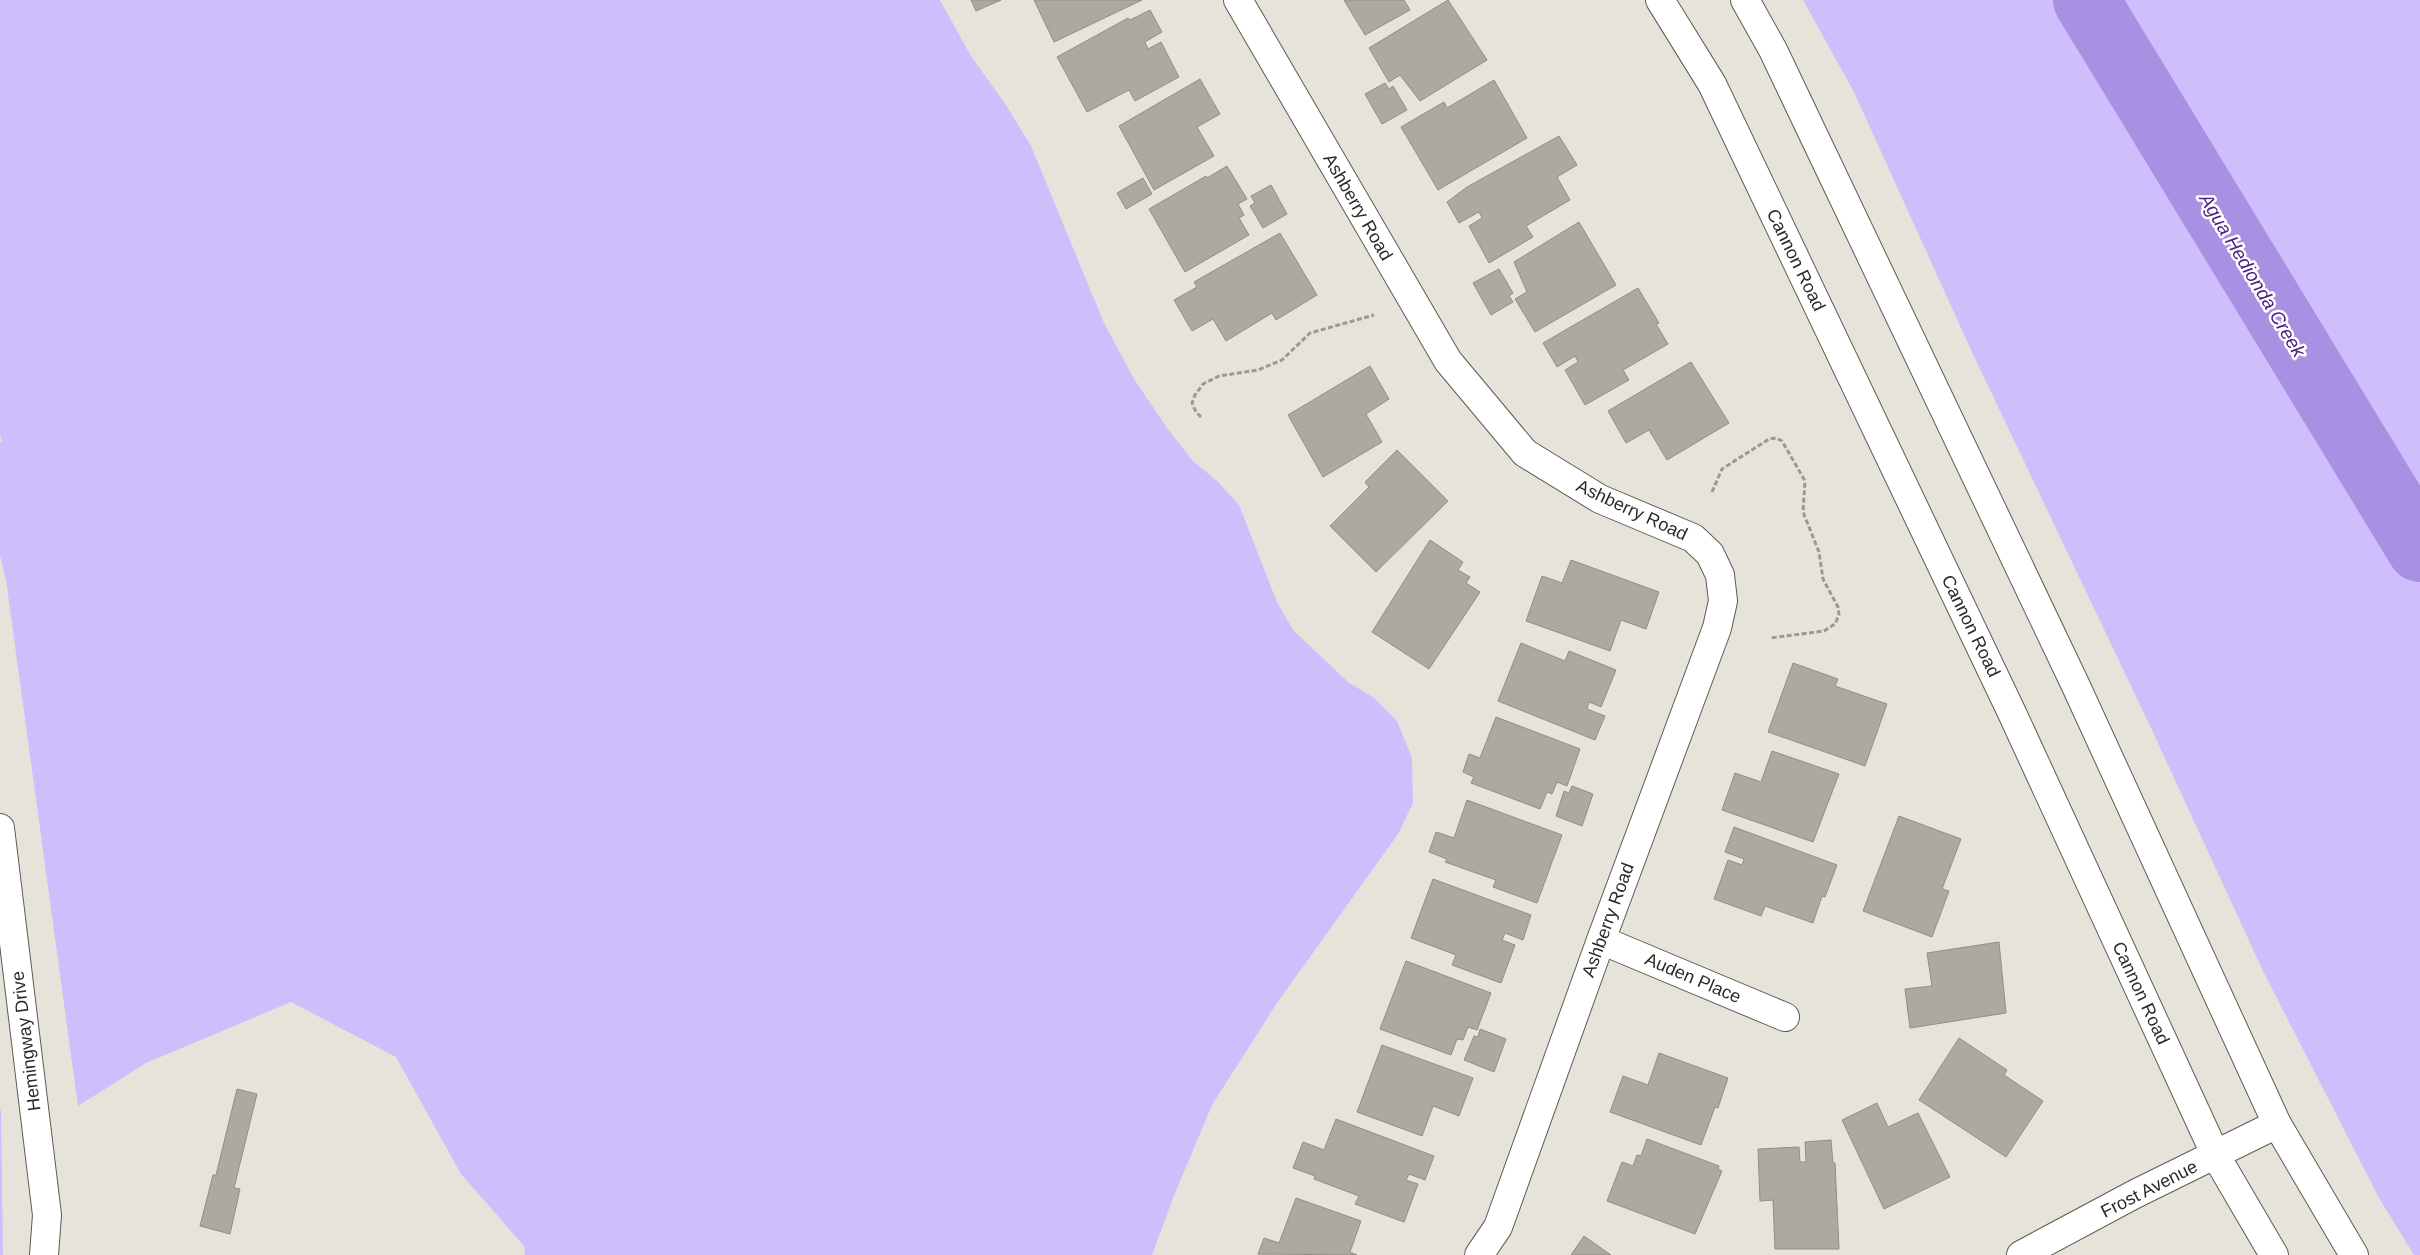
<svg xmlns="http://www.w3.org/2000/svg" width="2420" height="1255" viewBox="0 0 2420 1255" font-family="Arial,sans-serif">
<rect width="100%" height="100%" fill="#e6e3da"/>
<path fill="#cfbefc" d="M0 0H940L971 56 1006 105 1031 146 1104 323 1134 379 1167 428 1192 460 1218 482 1239 505 1277 602 1293 630 1348 682 1374 698 1397 721 1412 758 1413 803 1398 834 1277 1003 1212 1105 1173 1198 1152 1255H525L524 1246 461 1174 396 1057 291 1002 146 1063 78 1106 6 580 0 556V443L2 441 0 436Z
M1803 0H2420V1255H2414L2379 1198 2263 971 2151 728 1971 350 1854 92Z
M0 1107 1 1113 3 1255H0Z"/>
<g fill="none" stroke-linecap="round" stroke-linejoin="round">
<path stroke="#a990e3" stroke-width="66" d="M2086 0 2420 549"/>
</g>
<path fill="#aca9a0" stroke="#908e85" d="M971 0H1001L976 11Z
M1034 0H1142L1054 42Z
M1344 0H1404L1410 10 1365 35Z
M1448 0 1487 60 1420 101 1400 75 1389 82 1369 48Z
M1150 10 1162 32 1145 42 1148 49 1161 42 1179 77 1135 101 1129 90 1087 112 1057 57 1128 18 1130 20Z
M1200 79 1220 114 1197 127 1214 156 1154 190 1119 126Z
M1494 80 1527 138 1438 190 1401 127 1444 102 1447 108Z
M1385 83 1389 89 1393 86 1407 110 1382 124 1365 94Z
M1559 136 1577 165 1557 177 1570 200 1526 226 1533 237 1489 263 1469 226 1482 218 1479 212 1459 223 1447 202 1467 187Z
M1227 166 1247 199 1238 204 1244 215 1239 218 1249 235 1185 272 1149 209 1206 176 1207 178Z
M1143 178 1152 194 1126 209 1117 193Z
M1271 185 1287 214 1263 228 1250 206 1255 203 1251 196Z
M1579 222 1616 285 1535 332 1515 299 1527 292 1514 262Z
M1280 233 1317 295 1276 320 1272 313 1226 341 1213 319 1192 331 1174 300 1197 287 1194 282Z
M1499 269 1513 293 1509 296 1513 302 1491 315 1473 283Z
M1638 288 1659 323 1656 324 1668 344 1623 370 1629 380 1585 405 1565 370 1578 362 1575 356 1557 367 1543 343Z
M1691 362 1729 423 1667 460 1649 430 1626 443 1608 411Z
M1370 366 1389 399 1366 414 1382 442 1323 477 1288 415Z
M1397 450 1448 501 1376 572 1330 526 1369 487 1365 482Z
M1430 540 1463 562 1458 570 1470 577 1466 583 1480 592 1429 669 1372 632Z
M1571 560 1659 592 1646 629 1621 620 1610 651 1526 621 1542 576 1562 583Z
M1521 643 1565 661 1569 651 1616 670 1601 707 1589 702 1587 709 1605 716 1595 740 1498 701Z
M1793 663 1838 679 1835 686 1887 704 1865 766 1768 732Z
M1496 717 1580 749 1567 786 1557 782 1552 794 1547 792 1540 809 1471 783 1474 777 1463 772 1469 754 1480 758Z
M1772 751 1839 774 1813 842 1722 810 1735 773 1761 782Z
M1572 786 1593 794 1582 826 1556 816 1564 791 1569 793Z
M1467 800 1562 835 1537 903 1493 887 1496 880 1445 862 1447 859 1429 852 1436 832 1454 838Z
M1899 816 1961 839 1942 889 1949 891 1932 937 1863 911Z
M1734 827 1837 865 1825 897 1822 896 1813 923 1765 906 1761 916 1714 899 1728 860 1742 865 1744 859 1725 852Z
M1433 879 1531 915 1523 940 1505 933 1502 940 1515 945 1501 983 1452 965 1456 955 1411 938Z
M1999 942 2006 1013 1910 1028 1905 989 1932 986 1927 953Z
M1406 961 1491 993 1477 1030 1468 1027 1463 1040 1457 1039 1451 1055 1380 1029Z
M1480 1029 1506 1039 1494 1072 1464 1060 1474 1036 1478 1037Z
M1959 1038 2007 1070 2004 1075 2043 1101 2006 1157 1919 1100Z
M1382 1045 1473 1078 1459 1116 1433 1106 1422 1136 1357 1112Z
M1659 1053 1728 1078 1718 1108 1715 1107 1701 1145 1610 1112 1623 1076 1648 1085Z
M237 1089 257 1094 234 1188 240 1189 230 1234 200 1226 213 1175H216Z
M1877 1103 1888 1127 1918 1113 1950 1177 1884 1209 1842 1120Z
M1336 1119 1434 1156 1425 1180 1409 1174 1406 1180 1418 1184 1404 1222 1355 1204 1359 1196 1314 1179 1315 1176 1293 1168 1303 1142 1324 1150Z
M1647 1139 1719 1166 1718 1169 1722 1171 1695 1234 1607 1201 1622 1162 1633 1166 1637 1155 1641 1156Z
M1831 1140 1833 1163H1835L1839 1249H1775L1773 1200 1760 1201 1758 1149 1799 1147 1800 1162H1806L1805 1142Z
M1296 1198 1361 1221 1350 1252 1357 1255 1258 1254 1264 1238 1279 1243Z
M1584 1236 1611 1255H1571Z"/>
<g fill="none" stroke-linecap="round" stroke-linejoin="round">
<g stroke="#5d5b53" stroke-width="30">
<path id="minor" d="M1238 0 1448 361 1525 453 1600 499 1693 538 1710 554 1720 575 1723 601 1717 628 1601 940 1498 1227 1479 1255
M1601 940 1785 1017
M2021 1255 2135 1194 2277 1124"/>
</g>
<g stroke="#5d5b53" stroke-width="30">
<path id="tertiary" d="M0 828 47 1215 44 1255"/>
</g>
<g stroke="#5d5b53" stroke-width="30">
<path id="primary" d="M1660 0 1712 84 2012 713 2216 1156 2274 1255
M1745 0 1773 50 2075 684 2277 1124 2354 1255"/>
</g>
<path stroke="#9b9992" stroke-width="3" stroke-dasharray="5 2.5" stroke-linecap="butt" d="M1201 417 1196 412 1192 403 1195 395 1203 384 1219 376 1258 370 1282 360 1310 333 1374 315
M1712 492 1722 469 1769 439 1776 438 1782 441 1805 481 1803 512 1819 552 1823 579 1838 607 1839 615 1835 624 1824 631 1770 638"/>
<use href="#minor" stroke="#fff" stroke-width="28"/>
<use href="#tertiary" stroke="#fff" stroke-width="28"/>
<use href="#primary" stroke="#fff" stroke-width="28"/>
</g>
<g text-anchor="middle" stroke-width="5" stroke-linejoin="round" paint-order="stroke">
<g font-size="18" fill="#2c2b27" stroke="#fff">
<text transform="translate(1358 207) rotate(60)" y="6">Ashberry Road</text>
<text transform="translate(1796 260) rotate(64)" y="6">Cannon Road</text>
<text transform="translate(1632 510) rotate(25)" y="6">Ashberry Road</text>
<text transform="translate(1971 626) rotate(64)" y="6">Cannon Road</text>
<text transform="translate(1608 920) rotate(-70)" y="6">Ashberry Road</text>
<text transform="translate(1693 978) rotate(23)" y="6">Auden Place</text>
<text transform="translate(2141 993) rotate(65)" y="6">Cannon Road</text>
<text transform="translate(26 1041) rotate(-97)" y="6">Hemingway Drive</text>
<text transform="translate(2149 1189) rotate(-27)" y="6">Frost Avenue</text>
</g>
<g font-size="19" font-style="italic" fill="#492282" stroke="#fff">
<text transform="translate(2253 275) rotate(59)" y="7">Agua Hedionda Creek</text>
</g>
</g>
</svg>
